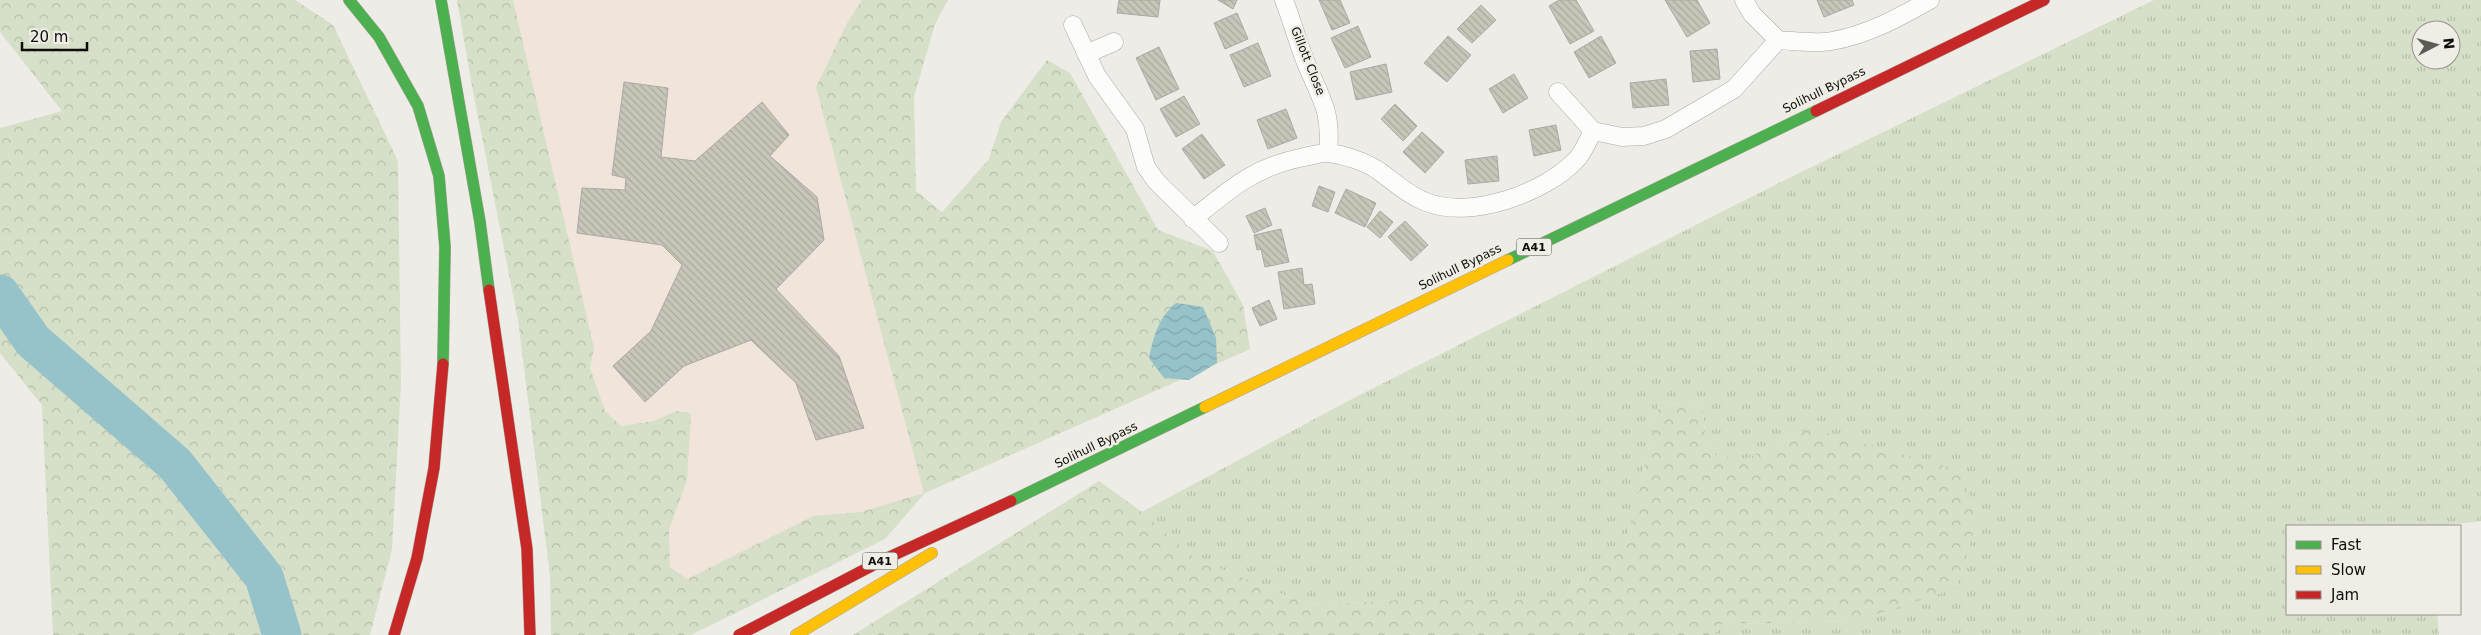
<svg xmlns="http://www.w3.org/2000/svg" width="2481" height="635" viewBox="0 0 2481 635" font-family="'DejaVu Sans',sans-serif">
<defs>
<pattern id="grass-tufts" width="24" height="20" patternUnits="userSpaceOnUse" patternTransform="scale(1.25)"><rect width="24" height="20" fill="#d6dfc7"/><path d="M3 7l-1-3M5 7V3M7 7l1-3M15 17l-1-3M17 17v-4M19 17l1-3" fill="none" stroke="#b6beaa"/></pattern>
<pattern id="forest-crowns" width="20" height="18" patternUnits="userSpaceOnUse" patternTransform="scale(1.25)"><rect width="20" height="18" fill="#d6dfc7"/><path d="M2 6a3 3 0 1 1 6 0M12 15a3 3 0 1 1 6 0" fill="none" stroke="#b6beaa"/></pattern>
<pattern id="water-waves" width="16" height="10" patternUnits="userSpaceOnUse" patternTransform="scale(1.25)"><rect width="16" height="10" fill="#96c2c9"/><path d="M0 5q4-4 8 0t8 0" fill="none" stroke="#80a6ab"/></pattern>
<pattern id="building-back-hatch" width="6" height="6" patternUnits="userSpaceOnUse" patternTransform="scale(1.25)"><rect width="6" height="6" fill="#c8c5b9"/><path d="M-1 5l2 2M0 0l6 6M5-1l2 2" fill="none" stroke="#aba89e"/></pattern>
</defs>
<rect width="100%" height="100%" fill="#edece7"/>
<path fill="#f1e5db" d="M513 0H862L847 23 816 87 925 493 861 512 813 516 687 579 670 567 669 530 687 480 676 411 654 421 621 426 605 411 590 368 594 348Z"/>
<path fill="url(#grass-tufts)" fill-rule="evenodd" d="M2154 0H2481V521L2439 526H2287V614H2437L2439 635H1714L1722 624 1856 621 1809 428 1746 459 1708 454 1702 406 1660 402 1628 534 1561 600H1398L1309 605 1194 558 1142 512 1346 402 1777 184ZM2421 30H2451V60H2421Z"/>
<path fill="url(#forest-crowns)" d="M0 0H295L333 25 398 161 401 385 392 549 370 635H53L42 405 0 353V128L62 111 0 32Z
M457 0H513L594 348 590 368 605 411 621 426 654 421 676 411 691 413 687 480 669 530 670 567 687 579 813 516 861 512 924 493 816 87 847 23 862 0H948L935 24 914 97 916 191 942 212 989 159 1001 122 1047 60 1070 73 1158 230 1213 251 1243 305 1250 349 925 493 885 539 691 635H551L550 576 518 320 472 86Z
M1660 402 1702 406 1708 454 1746 459 1809 428 1959 470 1978 517 1957 588 1856 621 1722 624 1714 635H853L1099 481 1142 512 1195 558 1309 605 1398 600H1561L1628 533Z"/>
<path fill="url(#water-waves)" d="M1176 303 1203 307 1216 338 1217 363 1189 380 1164 378 1149 358C1154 336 1158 318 1176 303Z"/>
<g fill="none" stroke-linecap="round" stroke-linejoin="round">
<path stroke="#96c2c9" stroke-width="39" d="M0 294 33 341 175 464 264 577 282 635"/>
</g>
<path fill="url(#building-back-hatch)" stroke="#aaa9a6" d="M1119 0H1160L1158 17 1117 13Z
M1218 0H1237L1233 9Z
M1319 0H1340L1350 23 1332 30Z
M1559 0H1576L1594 31 1570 44 1549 6Z
M1665 0H1697L1710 23 1687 37Z
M1817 0H1852L1854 5 1824 17Z
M1481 5 1496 20 1472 43 1457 29Z
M1237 13 1248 39 1225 49 1214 23Z
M1358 26 1371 57 1345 68 1331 38Z
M1448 36 1471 55 1447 82 1424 63Z
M1601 36 1616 63 1589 78 1574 52Z
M1258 43 1271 76 1244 87 1230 55Z
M1159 47 1179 89 1156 100 1136 58Z
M1717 49 1720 79 1693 82 1690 51Z
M1386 64 1392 92 1356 100 1350 72Z
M1514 74 1528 98 1503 113 1489 89Z
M1666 79 1669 105 1633 108 1630 83Z
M624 82 668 88 661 157 695 161 762 102 789 135 770 156 817 197 824 240 776 289 839 356 864 428 816 440 796 383 751 340 684 366 645 402 613 366 651 331 682 265 662 245 577 233 582 188 625 190 626 178 612 175Z
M1184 96 1200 124 1176 137 1160 109Z
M1395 104 1417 126 1403 141 1381 119Z
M1286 109 1297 138 1268 149 1257 120Z
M1556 125 1561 150 1534 156 1529 130Z
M1422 132 1444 152 1425 173 1403 152Z
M1202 134 1225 165 1204 179 1182 149Z
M1497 156 1499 181 1468 184 1465 160Z
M1319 186 1335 192 1328 212 1312 206Z
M1346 189 1376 203 1365 227 1335 213Z
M1265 208 1272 225 1254 233 1246 216Z
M1380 211 1393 222 1380 238 1367 227Z
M1405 221 1428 245 1411 261 1388 237Z
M1281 229 1289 262 1265 267 1261 249 1257 250 1254 235Z
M1302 268 1304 285 1312 284 1315 304 1284 309 1278 272Z
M1269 300 1277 319 1260 326 1252 308Z"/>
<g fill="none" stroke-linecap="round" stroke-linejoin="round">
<g stroke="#aaa9a6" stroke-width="19">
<path id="street" d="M1284 0C1292 21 1298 43 1306 63 1321 99 1332 111 1328 152
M1744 0 1752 14 1778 40C1796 41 1815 44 1832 41 1867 35 1900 17 1930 0
M1073 25 1097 76 1135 129 1146 167 1156 181 1219 243
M1086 54 1114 42
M1558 92 1593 131
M1193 219C1231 188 1254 167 1304 157 1311 156 1322 152 1329 153 1345 155 1366 162 1379 171 1394 182 1408 195 1426 202 1470 220 1545 193 1576 160 1583 153 1588 140 1593 131L1622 137 1644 136 1666 129 1734 89 1778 40"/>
</g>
<g stroke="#afa699" stroke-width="12">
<path id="fast" d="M349 0 379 37 418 106 439 176 445 247 443 364
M441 0 480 222 489 290
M1508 260 1816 111
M1011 501 1205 407"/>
</g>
<g stroke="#afa699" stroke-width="12">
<path id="slow" d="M1205 407 1508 260
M796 635 932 553"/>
</g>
<g stroke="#afa699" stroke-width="12">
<path id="jam" d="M1816 111 2044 0
M489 290 527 549 530 635
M394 635 417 558 434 468 443 364
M739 635 883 560 1011 501"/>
</g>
<use href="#street" stroke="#fcfcfb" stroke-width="18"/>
<use href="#fast" stroke="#4caf50" stroke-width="11"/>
<use href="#slow" stroke="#ffc107" stroke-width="11"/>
<use href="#jam" stroke="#c62828" stroke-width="11"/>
</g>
<g text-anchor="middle" stroke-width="5" stroke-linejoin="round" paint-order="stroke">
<g fill="#efede5" stroke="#52504c" stroke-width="1">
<rect x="1516.5" y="238.5" width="35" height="17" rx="4"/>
<rect x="862.5" y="552.5" width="35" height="17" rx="4"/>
</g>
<g font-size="11" font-weight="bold" fill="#0e0d0a">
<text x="1534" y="251">A41</text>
<text x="880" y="565">A41</text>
</g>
<g font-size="12" fill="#0e0d0a" stroke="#efede5">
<text transform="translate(1308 61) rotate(68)" y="4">Gillott Close</text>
<text transform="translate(1824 90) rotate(-26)" y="4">Solihull Bypass</text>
<text transform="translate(1460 267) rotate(-26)" y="4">Solihull Bypass</text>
<text transform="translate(1096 445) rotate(-26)" y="4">Solihull Bypass</text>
</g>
</g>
<rect x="2286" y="525" width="175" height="90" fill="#efede5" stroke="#95938d"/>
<rect x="2296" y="541" width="25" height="8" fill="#4caf50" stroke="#95938d"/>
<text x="2331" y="550" font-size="15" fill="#0e0d0a">Fast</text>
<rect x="2296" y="566" width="25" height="8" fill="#ffc107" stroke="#95938d"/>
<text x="2331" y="575" font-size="15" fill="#0e0d0a">Slow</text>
<rect x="2296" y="591" width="25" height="8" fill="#c62828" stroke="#95938d"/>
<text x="2331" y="600" font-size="15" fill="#0e0d0a">Jam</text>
<g transform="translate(2436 45) rotate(84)"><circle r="24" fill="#efede5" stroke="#95938d"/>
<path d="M0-4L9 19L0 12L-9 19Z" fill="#5c5b57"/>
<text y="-8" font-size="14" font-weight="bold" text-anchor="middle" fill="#0e0d0a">N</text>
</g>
<path d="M22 42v8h65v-8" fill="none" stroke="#0e0d0a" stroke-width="2.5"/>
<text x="30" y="42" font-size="15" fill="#0e0d0a" stroke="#efede5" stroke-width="4" paint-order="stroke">20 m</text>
</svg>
